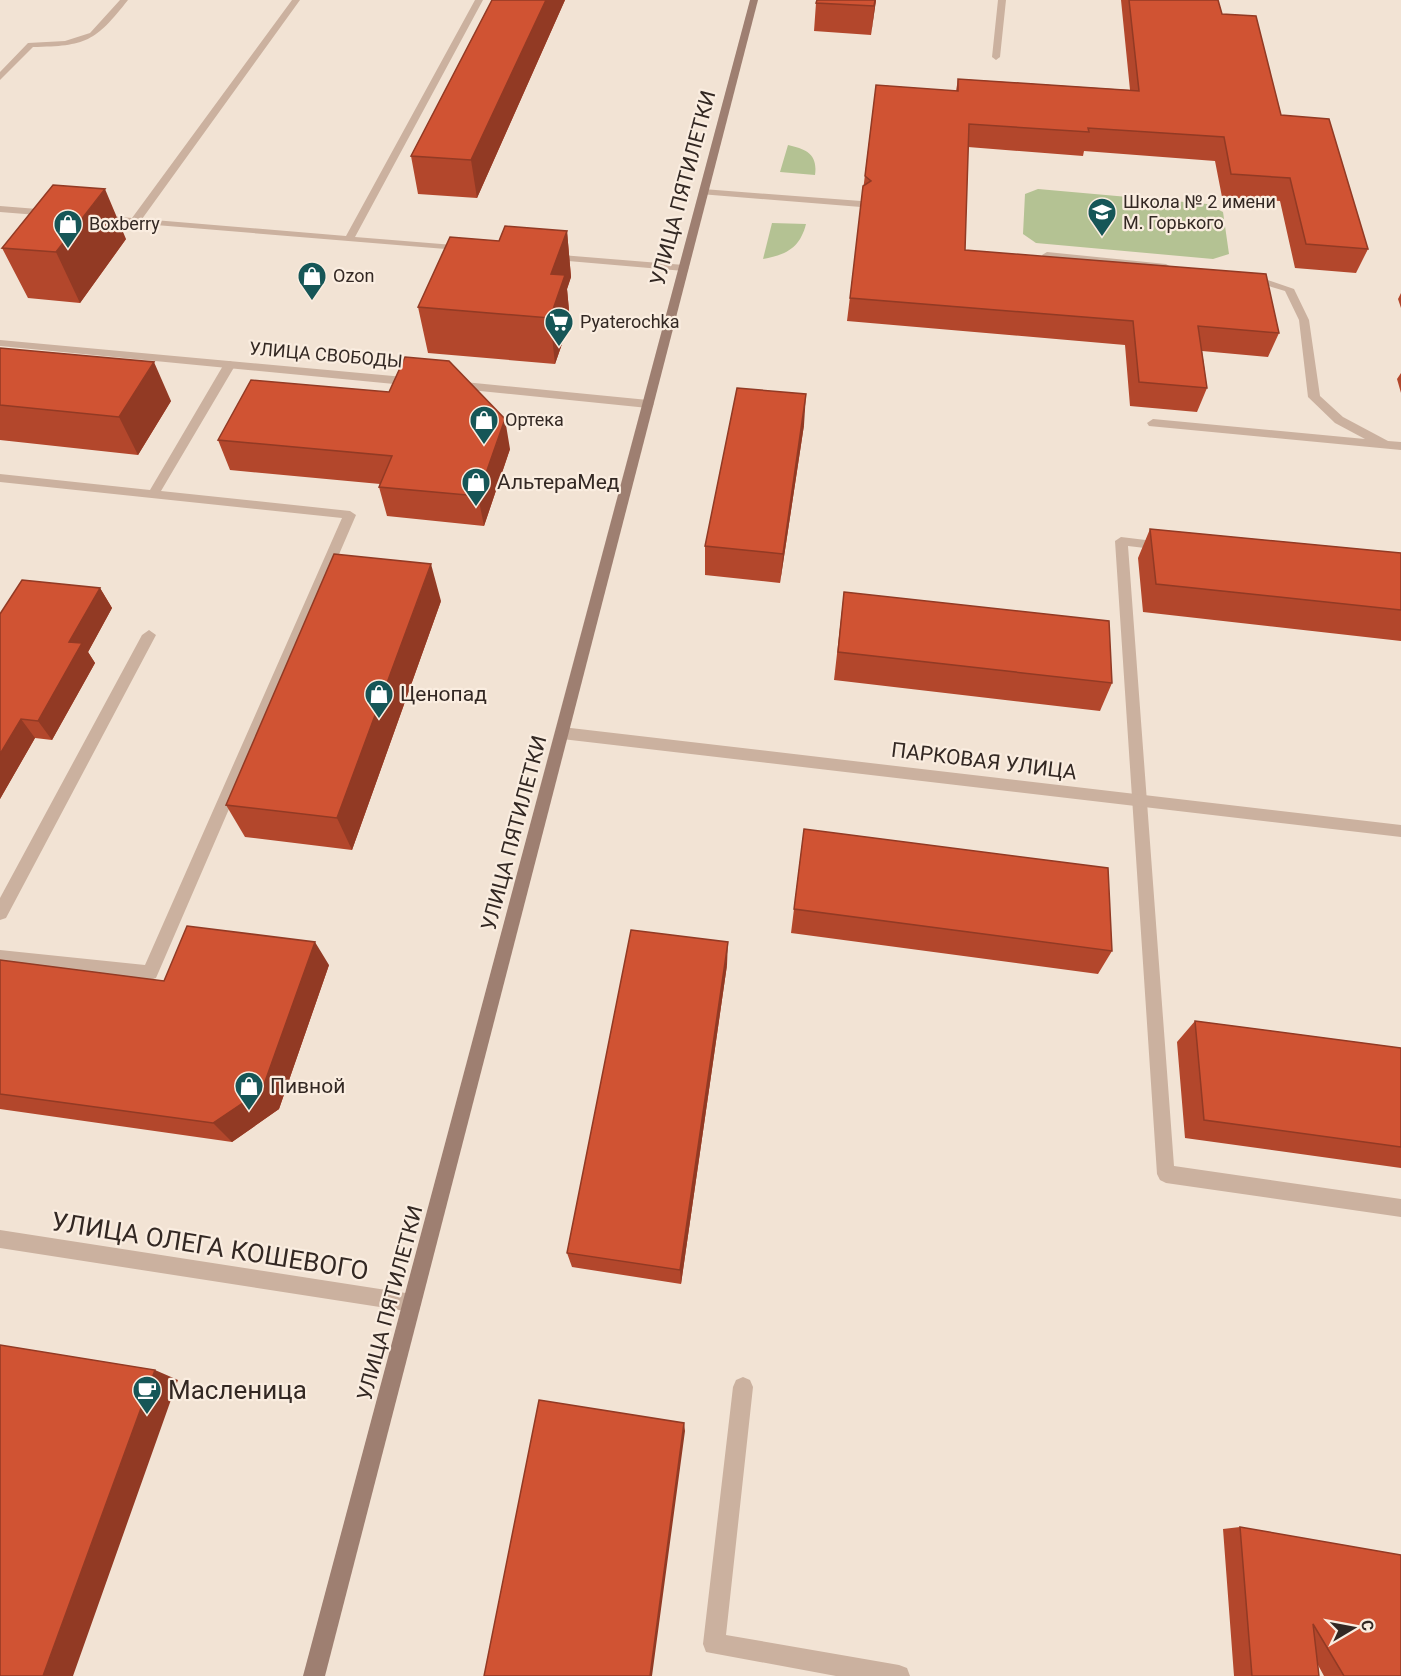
<svg xmlns="http://www.w3.org/2000/svg" width="1401" height="1676" viewBox="0 0 1401 1676" font-family="Roboto,sans-serif">
<rect width="100%" height="100%" fill="#f2e3d4"/>
<path fill="#b4c293" d="M788 145C806 149 818 154 815 175L780 172Z
M1038 189 1207 204 1223 212 1229 254 1213 259 1036 243 1023 234 1025 194Z
M772 223 806 224C800 248 786 255 763 259Z"/>
<g fill="none" stroke-linecap="round" stroke-linejoin="round">
<path fill="#cbb19f" fill-rule="evenodd" d="M120 0H128C95 42 86 46 33 47L0 80V72L28 43 65 41 90 33Z
M292 0H300L142 219 346 236 475 0H483L355 237 466 246 470 247V251L95 220V216L98 215 132 218Z
M998 0H1006L1000 57 996 60 992 57Z
M703 189 861 201 866 204 861 207 700 194V190Z
M0 206 50 210 55 213 50 216 0 212Z
M1047 252 1166 264 1171 267 1166 270 1043 257 1042 255Z
M549 254 684 265 689 268 684 271 545 259V255Z
M1250 274 1294 289 1309 320 1320 396 1343 417 1388 441 1401 442V450L1149 426 1147 423 1153 419 1365 439 1335 423 1308 397 1299 320 1285 291 1246 279V275Z
M230 361 236 364 161 491 350 511 356 515 156 978 150 980 0 964V950L145 965 342 518 0 482V474L150 490 224 364Z
M1121 537 1162 542 1168 546 1162 550 1128 546 1174 1166 1401 1199V1217L1166 1183 1160 1180 1157 1174 1115 541Z
M149 630 156 635 6 918 0 920V898L142 635Z
M743 1377 750 1380 753 1387 726 1635 899 1665 907 1668 910 1676H836L706 1652 703 1644 733 1387 736 1380Z"/>
<path fill="#cbb19f" fill-rule="evenodd" d="M0 340 415 378 421 382 415 386 0 346Z
M454 381 648 400 654 404 648 408 450 388V382Z
M562 727 1401 825V837L562 739 557 737 555 733 557 729Z
M0 1230 412 1294 419 1296 421 1303 419 1310 412 1312 0 1248Z"/>
<path fill="#9e7f71" fill-rule="evenodd" d="M750 0H758L325 1676H303Z"/>
</g>
<path fill="#b3472c" d="M492 0H565L477 198 418 194 411 156Z
M876 0 871 35 814 31 816 3Z
M1121 0H1218L1222 14 1281 115 1368 249 1356 273 1295 268 1280 201 1222 197 1215 161 1084 151 1083 156 968 147 965 250 1279 333 1268 357 1202 351 1207 388 1197 412 1130 406 1125 345 847 321 876 85 956 91 958 79 1130 90Z
M567 231 571 277 567 289 570 321 555 364 428 353 418 307 499 241Z
M126 239 80 303 28 298 2 248Z
M1401 293V308L1398 299Z
M0 348 171 401 138 455 0 440Z
M1401 373V393L1397 379Z
M804 425 780 583 705 575V546Z
M218 440 510 449 484 526 387 516 379 487 380 484 230 470Z
M1150 529 1401 553V641L1143 612 1138 558Z
M100 588 112 608 88 652 95 663 52 740 35 738 0 799V614Z
M844 592 1112 683 1100 711 834 680Z
M441 601 352 850 245 837 226 805Z
M804 829 1112 951 1098 974 791 933Z
M0 960 164 981 329 965 279 1109 232 1142 0 1109Z
M727 965 681 1284 572 1267 567 1253Z
M1195 1021 1401 1048V1168L1185 1138 1177 1042Z
M1240 1527 1401 1676H1324L1318 1665 1319 1676H1234L1223 1529Z"/>
<path fill="#923a24" d="M546 0H565L477 198 471 160Z
M875 0H876L871 35Z
M105 189 126 239 80 303 56 252Z
M567 231 571 277 567 289 570 321 555 364 550 318 551 274Z
M154 362 171 401 138 455 119 417Z
M806 394 804 425 780 583 783 554Z
M505 419 510 449 484 526 478 496Z
M431 564 441 601 352 850 337 818Z
M100 588 112 608 88 652 95 663 52 740 38 721 69 642Z
M21 719 35 738 0 799V754Z
M315 942 329 965 279 1109 232 1142 213 1123Z
M728 942 727 965 681 1284 680 1270Z
M155 1370 178 1380 73 1676H43Z
M684 1423 685 1431 652 1676H650Z"/>
<path fill="#d05333" stroke="#923a24" stroke-width="1.5" d="M492 0H546L471 160 411 156Z
M817 0H875L874 6 816 3Z
M1129 0H1218L1222 14 1256 16 1281 115 1329 119 1368 249 1306 244 1290 178 1231 174 1224 137 1088 128 1089 132 969 124 965 250 1266 274 1279 333 1198 326 1207 388 1139 382 1133 321 850 298 863 186 871 181 865 176 876 85 958 91V79L1139 91Z
M53 185 105 189 56 252 2 248Z
M505 226 567 231 551 274 565 275 550 318 418 307 450 237 499 241Z
M0 348 154 362 119 417 0 405Z
M405 357 449 361 505 419 478 496 379 487 392 456 218 440 251 380 389 392Z
M737 388 806 394 783 554 705 546Z
M1150 529 1401 553V610L1156 584Z
M334 554 431 564 337 818 226 805Z
M22 580 100 588 69 642 82 643 38 721 21 719 0 754V614Z
M844 592 1109 621 1112 683 838 652Z
M804 829 1108 868 1112 951 794 909Z
M187 926 315 942 262 1090 213 1123 0 1094V960L164 981Z
M631 930 728 942 680 1270 567 1253Z
M1195 1021 1401 1048V1147L1204 1120Z
M0 1345 155 1370 43 1676H0Z
M539 1400 684 1423 650 1676H484Z
M1240 1527 1401 1555V1676H1344L1313 1624 1319 1676H1252Z"/>
<defs>
<g id="school-pin" transform="scale(1.5)"><path d="M0 17L-7.5 6A9.5 9.5 0 1 1 7.5 6Z" fill="#165657" stroke="#faede0"/><path d="M0-5L7-2L0 1L-7-2ZM-4 1L0 2.5L4 1V4Q0 6-4 4Z" fill="#fff"/></g>
<g id="shop-pin" transform="scale(1.5)"><path d="M0 17L-7.5 6A9.5 9.5 0 1 1 7.5 6Z" fill="#165657" stroke="#faede0"/><path d="M-5-2.5h2.3a2.7 3.5 0 0 1 5.4 0H5L5.5 6h-11ZM-1.5-2.5h3a1.5 2.3 0 0 0-3 0Z" fill="#fff"/></g>
<g id="supermarket-pin" transform="scale(1.5)"><path d="M0 17L-7.5 6A9.5 9.5 0 1 1 7.5 6Z" fill="#165657" stroke="#faede0"/><path d="M-6-5.5h2.5l.6 2H6L4.5 2H-2.5L-4.4-4H-6ZM-1.5 3.2a1.3 1.3 0 1 0 .1 0ZM3 3.2a1.3 1.3 0 1 0 .1 0Z" fill="#fff"/></g>
<g id="cafe-pin" transform="scale(1.5)"><path d="M0 17L-7.5 6A9.5 9.5 0 1 1 7.5 6Z" fill="#165657" stroke="#faede0"/><path d="M-5.5-4.5H6V0H3Q3 3.5 0 3.5H-2.5Q-5.5 3.5-5.5 0ZM3-3.2v2h1.7v-2ZM-6 4.5H4V6H-6Z" fill="#fff"/></g>
</defs>
<g fill-rule="evenodd">
<use href="#school-pin" x="1102" y="212"/>
<use href="#shop-pin" x="68" y="224"/>
<use href="#shop-pin" x="312" y="276"/>
<use href="#supermarket-pin" x="559" y="322"/>
<use href="#shop-pin" x="484" y="420"/>
<use href="#shop-pin" x="476" y="482"/>
<use href="#shop-pin" x="379" y="694"/>
<use href="#shop-pin" x="249" y="1086"/>
<use href="#cafe-pin" x="147" y="1390"/>
</g>
<g text-anchor="middle" stroke-width="4.5" stroke-linejoin="round" paint-order="stroke">
<g font-size="18" fill="#332823" stroke="#faede0" text-anchor="start">
<text x="1123" y="208">Школа № 2 имени<tspan x="1123" dy="21">М. Горького</tspan></text>
<text x="89" y="230">Boxberry</text>
<text x="333" y="282">Ozon</text>
<text x="580" y="328">Pyaterochka</text>
<text x="505" y="426">Ортека</text>
</g>
<g font-size="18" fill="#332823" stroke="#faede0">
<text transform="translate(326 355) rotate(5)" y="6">УЛИЦА СВОБОДЫ</text>
</g>
<g font-size="21" fill="#332823" stroke="#faede0">
<text transform="translate(683 188) rotate(-75)" y="7">УЛИЦА ПЯТИЛЕТКИ</text>
<text transform="translate(984 761) rotate(7)" y="7">ПАРКОВАЯ УЛИЦА</text>
<text transform="translate(514 833) rotate(-75)" y="7">УЛИЦА ПЯТИЛЕТКИ</text>
<text transform="translate(390 1303) rotate(-75)" y="7">УЛИЦА ПЯТИЛЕТКИ</text>
</g>
<g font-size="21" fill="#332823" stroke="#faede0" text-anchor="start">
<text x="497" y="489">АльтераМед</text>
<text x="400" y="701">Ценопад</text>
<text x="270" y="1093">Пивной</text>
</g>
<g font-size="26" fill="#332823" stroke="#faede0">
<text transform="translate(210 1246) rotate(9)" y="9">УЛИЦА ОЛЕГА КОШЕВОГО</text>
</g>
<g font-size="26" fill="#332823" stroke="#faede0" text-anchor="start">
<text x="168" y="1399">Масленица</text>
</g>
</g>
<g transform="translate(1353 1628) rotate(80)" stroke="#faede0" stroke-width="4.5" paint-order="stroke">
<path d="M0-4.5L10 22L0 15L-10 22Z" fill="#332823"/>
<text y="-9" font-size="16" font-weight="bold" text-anchor="middle" fill="#332823">С</text>
</g>
</svg>
